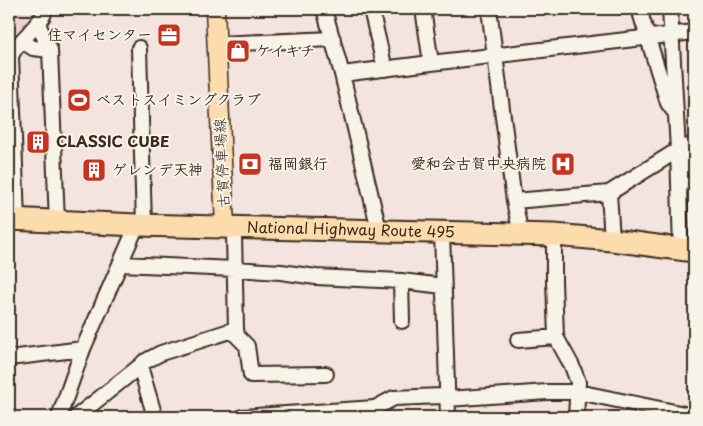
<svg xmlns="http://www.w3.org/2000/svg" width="703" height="426" viewBox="0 0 703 426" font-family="'Playpen Sans','Klee One',sans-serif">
<rect width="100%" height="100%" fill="#f3e4df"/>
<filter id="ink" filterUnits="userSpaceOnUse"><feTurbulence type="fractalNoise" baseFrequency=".02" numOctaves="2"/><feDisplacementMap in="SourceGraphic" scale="10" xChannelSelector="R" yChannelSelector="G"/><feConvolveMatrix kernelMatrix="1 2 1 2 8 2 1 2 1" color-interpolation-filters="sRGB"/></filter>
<g filter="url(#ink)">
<path fill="#eed3d4" d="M9 9H36V11L9 42Z"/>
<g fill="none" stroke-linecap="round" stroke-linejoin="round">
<g stroke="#3b2a1e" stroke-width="18">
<path id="minor" d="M324 9 342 74 379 230
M371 9 385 69
M423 9 431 63
M489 9 514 201 521 234
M639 9 668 103 673 110
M670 9 678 150 681 250
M38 24 50 50 57 222
M22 41 33 48 50 50
M216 44 333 39
M139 48 144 225
M342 74 431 63 694 32
M680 152 686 161 694 189
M609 193 612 240
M514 201 609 193 678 150 694 144
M17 220 11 56C15 47 22 40 29 33 35 25 44 19 45 9
M442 232 448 417
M554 235V281L556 337 572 366 578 382 576 417
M121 264 234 269 281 272 316 277 401 281 443 286
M401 281 402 321
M236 329 237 336 247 346 251 375 326 374
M518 340 556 337
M9 358 83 349
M140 366 155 417
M59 417 83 349 137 225
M76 417 140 366 144 362 161 353 236 329 234 234 225 227
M242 417 375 408 394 398 441 396 447 399 547 392H578L694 416"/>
</g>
<g stroke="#3b2a1e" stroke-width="21">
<path id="major" d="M215 9 225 227"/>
</g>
<g stroke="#3b2a1e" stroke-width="25">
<g id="highway">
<path id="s1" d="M9 219 137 225 554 235 612 240 694 251"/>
</g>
</g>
<use href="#minor" stroke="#f7f3e8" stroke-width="14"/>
<use href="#major" stroke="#fcdcac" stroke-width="18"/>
<use href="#highway" stroke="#fcdcac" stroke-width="21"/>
</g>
</g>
<defs>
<g id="office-square" transform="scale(1.25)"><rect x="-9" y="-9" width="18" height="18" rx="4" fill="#c8321e" stroke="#f7f3e8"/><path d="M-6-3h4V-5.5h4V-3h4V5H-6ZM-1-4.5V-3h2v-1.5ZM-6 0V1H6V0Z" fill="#fff"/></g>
<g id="shop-square" transform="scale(1.25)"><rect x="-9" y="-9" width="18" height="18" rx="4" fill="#c8321e" stroke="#f7f3e8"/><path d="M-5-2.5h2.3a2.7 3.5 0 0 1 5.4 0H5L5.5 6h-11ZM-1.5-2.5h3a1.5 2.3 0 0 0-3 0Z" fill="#fff"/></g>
<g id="stadium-square" transform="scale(1.25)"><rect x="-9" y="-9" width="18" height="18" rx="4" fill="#c8321e" stroke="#f7f3e8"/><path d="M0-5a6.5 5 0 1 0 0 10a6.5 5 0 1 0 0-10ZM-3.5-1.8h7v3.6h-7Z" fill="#fff"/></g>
<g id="building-square" transform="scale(1.25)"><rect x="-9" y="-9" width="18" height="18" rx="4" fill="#c8321e" stroke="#f7f3e8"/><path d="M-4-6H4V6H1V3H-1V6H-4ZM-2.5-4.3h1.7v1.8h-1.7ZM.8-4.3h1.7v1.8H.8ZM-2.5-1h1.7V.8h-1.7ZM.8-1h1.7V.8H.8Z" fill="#fff"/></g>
<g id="bank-square" transform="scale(1.25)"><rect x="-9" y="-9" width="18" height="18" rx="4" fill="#c8321e" stroke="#f7f3e8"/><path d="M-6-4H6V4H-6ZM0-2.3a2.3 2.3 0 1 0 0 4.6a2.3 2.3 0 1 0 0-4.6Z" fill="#fff"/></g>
<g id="hospital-square" transform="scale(1.25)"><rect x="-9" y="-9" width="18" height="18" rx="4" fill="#c8321e" stroke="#f7f3e8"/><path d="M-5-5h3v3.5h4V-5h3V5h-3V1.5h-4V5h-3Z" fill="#fff"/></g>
</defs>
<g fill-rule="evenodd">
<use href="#office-square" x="169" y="35"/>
<use href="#shop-square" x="238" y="51"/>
<use href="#stadium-square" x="79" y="100"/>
<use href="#building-square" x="38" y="142"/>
<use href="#bank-square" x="250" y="164"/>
<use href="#hospital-square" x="563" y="164"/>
<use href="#building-square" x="94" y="170"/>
</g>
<g text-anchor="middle" stroke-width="4" stroke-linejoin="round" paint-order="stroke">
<g font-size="15" font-weight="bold" fill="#3b2a1e" stroke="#f7f3e8" text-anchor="start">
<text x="152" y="40" text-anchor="end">住マイセンター</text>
<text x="256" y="56">ケイキチ</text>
<text x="96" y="105">ベストスイミングクラブ</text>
<text x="56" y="147">CLASSIC CUBE</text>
<text x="268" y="169">福岡銀行</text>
<text x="546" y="169" text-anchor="end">愛和会古賀中央病院</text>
<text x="112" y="175">ゲレンデ天神</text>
</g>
<g font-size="15" fill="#3b2a1e" stroke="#f7f3e8">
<text transform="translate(222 163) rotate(-93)" y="5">古賀停車場線</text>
<text dy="5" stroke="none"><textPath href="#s1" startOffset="342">National Highway Route 495</textPath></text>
</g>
</g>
<rect width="703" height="426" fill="none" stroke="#f7f3e8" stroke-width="30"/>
<rect x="15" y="15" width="673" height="396" fill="none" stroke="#3b2a1e" stroke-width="2" filter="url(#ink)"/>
</svg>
